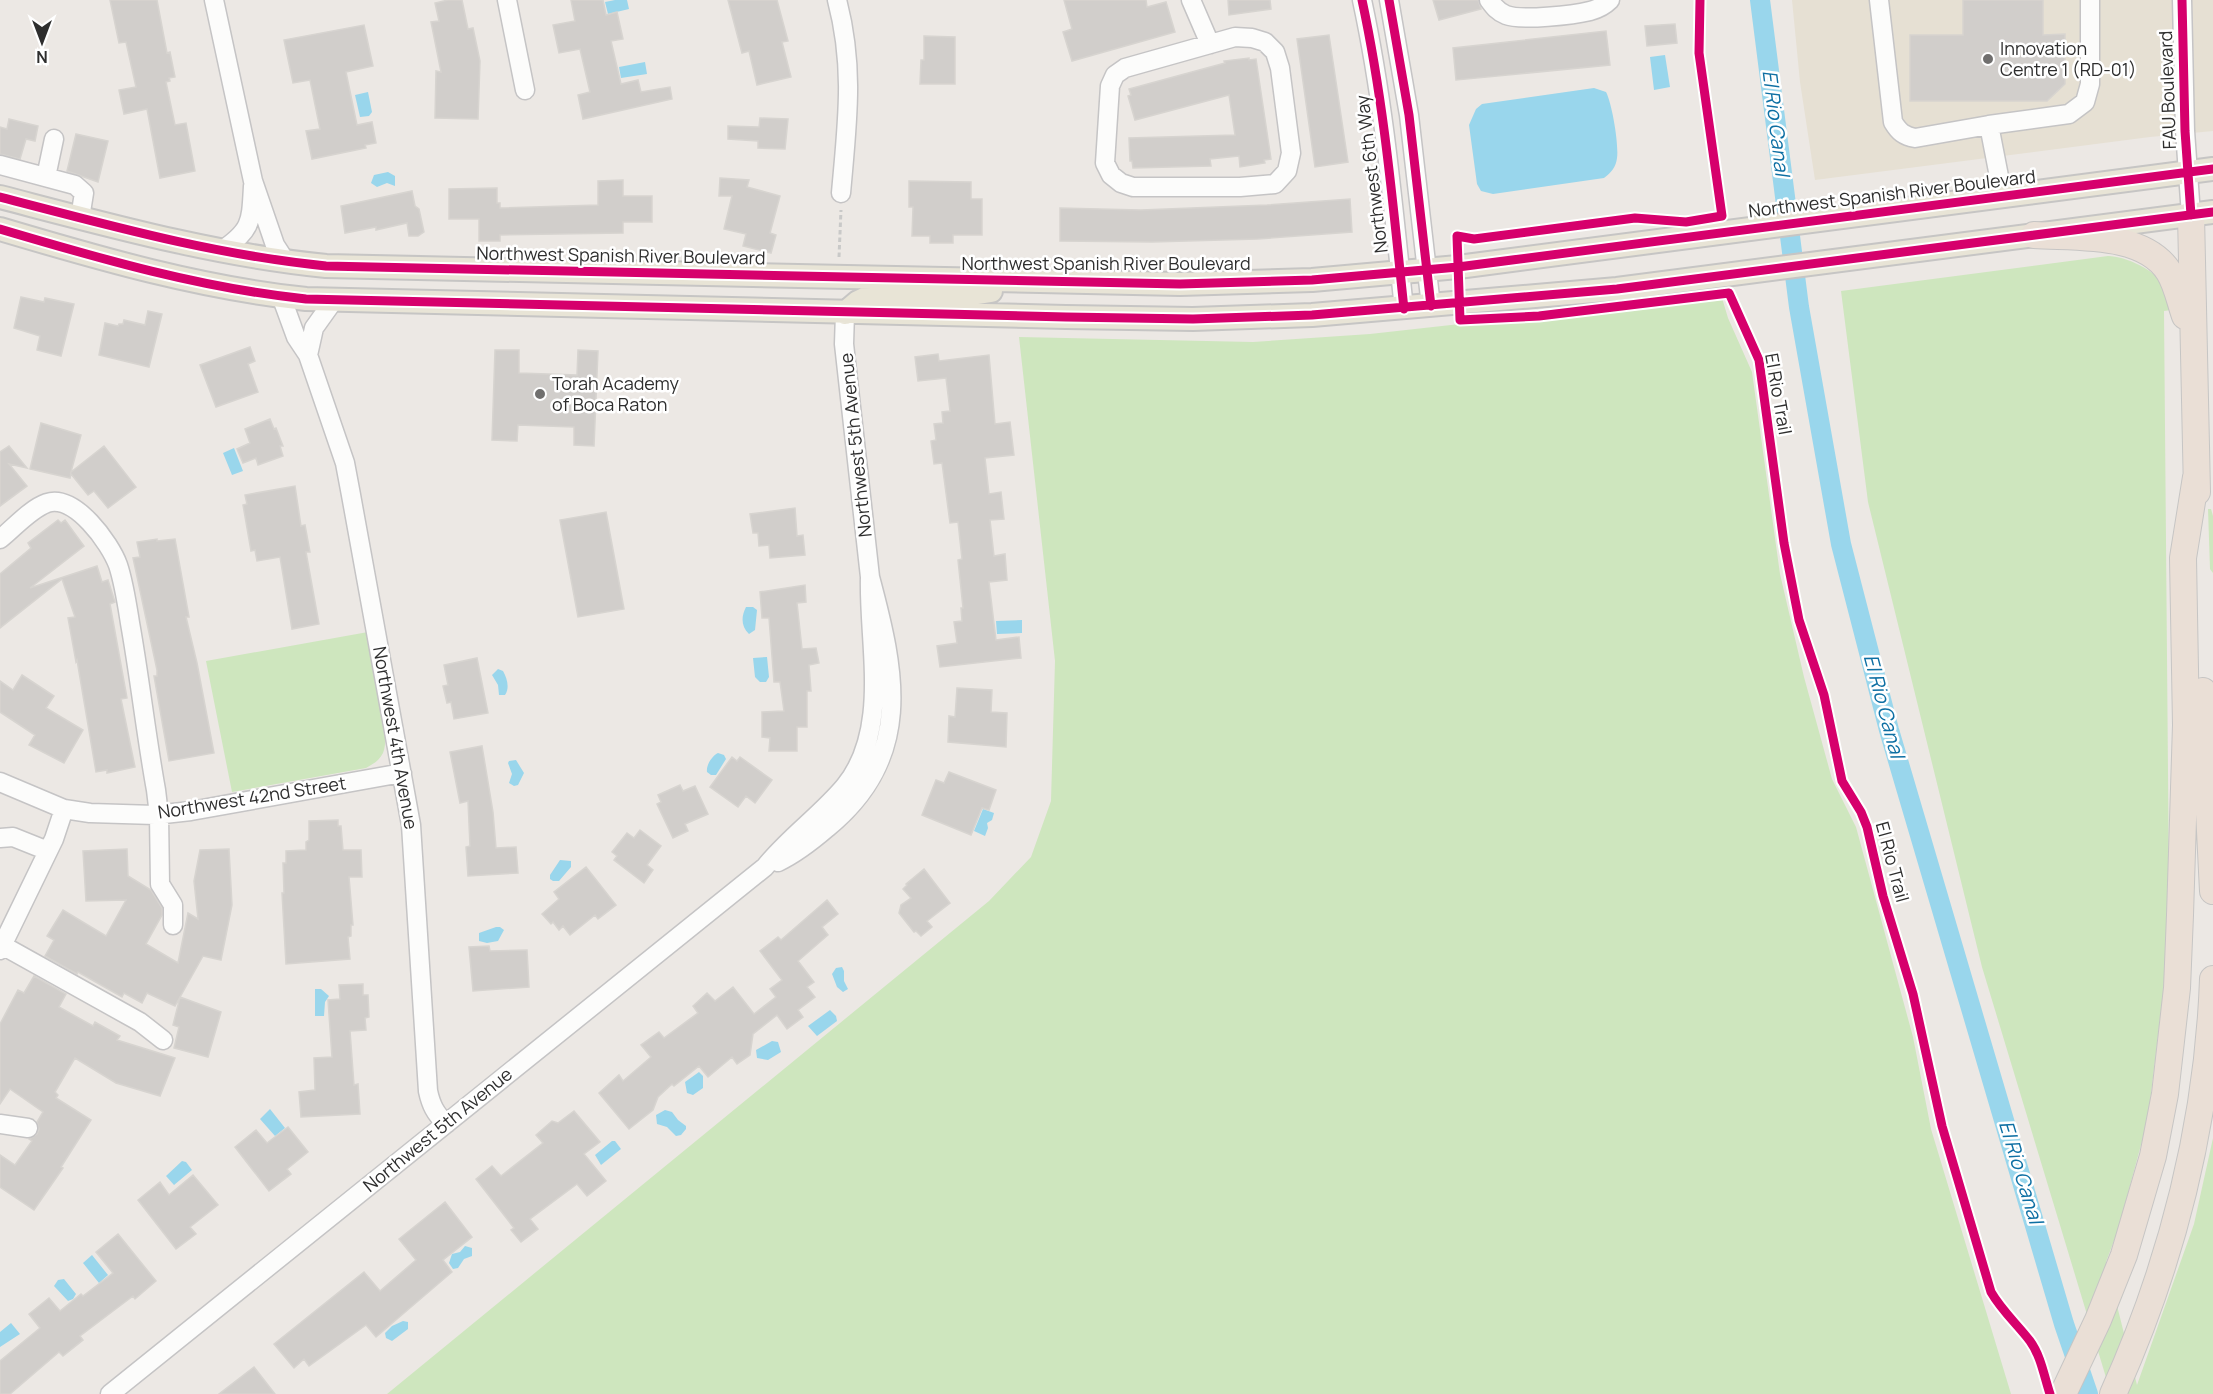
<svg xmlns="http://www.w3.org/2000/svg" width="2213" height="1394" viewBox="0 0 2213 1394" font-family="Manrope,sans-serif">
<rect width="100%" height="100%" fill="#ece8e4"/>
<path fill="#e6e0d3" d="M1792 0H2213V131L2150 137 1815 180 1800 82Z"/>
<path fill="#cee6be" d="M2108 256C2125 256 2158 271 2165 287 2168 294 2169 302 2171 310L2164 311 2169 886 2164 985 2148 1119 2118 1230 2106 1262 2137 1385 2194 1224 2213 1138V1394H2111L1982 967 1868 502 1841 291Z
M1719 288 1728 318 1752 372 1780 574 1804 677 1832 779 1856 827 1913 1037 1931 1129 2011 1394H387L989 901 1031 857 1051 801 1055 661 1019 337 1253 342 1370 334 1487 321Z
M2208 509H2211L2213 516V573L2210 569Z
M368 632C373 657 392 732 383 753 379 761 373 764 366 768L232 792 206 661Z"/>
<path fill="#99d6ec" d="M615 0H627L629 9 608 14 605 2Z
M1665 55 1670 87 1654 90 1650 57Z
M645 62 647 74 621 78 619 67Z
M1594 88 1606 92C1612 103 1619 145 1617 158 1616 167 1611 173 1604 178L1493 194 1481 191 1477 184 1469 125 1476 109 1482 104Z
M368 92 372 112 369 116 360 117 355 95Z
M388 172 395 176V186L387 183 377 187 371 183 374 175Z
M234 448 243 471 232 475 223 453Z
M746 607H753L757 610 755 630 749 634C741 626 741 617 746 607Z
M1022 620V633L997 634 996 621Z
M767 657 769 677 766 682H760L755 677 753 658Z
M498 669 503 671C507 678 510 688 505 695H499L498 685 492 675Z
M718 753 724 755 726 759 716 775H711L707 772C706 765 712 756 718 753Z
M516 760 524 773 518 785 514 786 509 783 512 774 508 763 509 761Z
M983 809 994 813 992 820 987 823 988 828 985 836 974 831Z
M560 860 571 861V867L559 881H553L550 879V875Z
M496 927H500L504 930 498 941 487 943 479 941V933Z
M842 967 844 971V981L848 989 843 992 837 987 832 974 836 968Z
M315 989H321L329 996 325 1002 324 1016H315Z
M830 1010 836 1016 837 1021 817 1036 808 1026Z
M772 1041 778 1042 781 1052 768 1060 757 1058 756 1050Z
M699 1072 703 1076V1088L693 1095 687 1093 685 1082Z
M270 1109 285 1128 275 1136 260 1119Z
M665 1110 672 1112 678 1120 686 1126V1129L681 1135 676 1136 667 1127 657 1124 656 1115Z
M612 1141H615L621 1149 601 1165 595 1155Z
M182 1161 186 1162 192 1170 174 1185 166 1176Z
M465 1246 472 1248V1256L464 1259 458 1268 453 1269 449 1263 452 1254 460 1252Z
M92 1255 108 1275 99 1283 83 1263Z
M64 1279 76 1294 73 1299 68 1301 54 1286 58 1280Z
M403 1321 408 1322V1329L392 1341 386 1338 385 1333 392 1326Z
M11 1323 20 1334 0 1347V1332Z"/>
<g fill="none" stroke-linecap="round" stroke-linejoin="round">
<path stroke="#99d6ec" stroke-width="20" d="M1760 0 1799 307 1841 544 1889 730 2064 1324 2088 1394"/>
</g>
<path fill="#d1cecb" stroke="#d7d4d0" stroke-width="1.5" d="M110 0H157L167 53 170 52 175 77 169 78 170 81 166 82 175 125 186 123 195 171 160 178 147 109 124 114 119 90 136 87 126 42 119 43Z
M448 0H462L468 29 473 28 480 61 478 119 435 118 436 71 441 72 431 22 439 21 435 3Z
M571 0H603L606 15 617 12 623 39 611 41 621 84 638 80 641 92 670 87 672 99 583 119 578 95 590 92 580 49 559 53 553 25 575 21Z
M728 0H777L788 41 782 42 791 77 757 85 749 51 742 53Z
M1064 0H1146L1147 7 1166 2 1175 32 1072 61 1063 32 1072 29Z
M1228 0H1270L1271 9 1229 15Z
M1433 0H1478L1481 9 1439 20Z
M1963 0H2043V35L2065 34V84L2047 101H1910V35H1963Z
M1675 24 1677 43 1647 46 1645 26Z
M364 25 373 66 346 72 357 125 372 122 376 143 365 145 366 148 312 159 306 131 320 129 310 80 293 83 284 40Z
M1606 31 1610 65 1456 80 1453 48Z
M1329 35 1348 162 1315 167 1297 39Z
M924 36 955 37V84H920L921 60H924Z
M1249 58V60L1256 59 1271 159 1264 160 1265 163 1240 167 1239 156 1210 159 1211 166 1133 168 1132 161H1130L1129 138 1235 135 1229 95 1135 120 1128 96 1131 95 1129 89 1225 63 1224 61Z
M760 118 788 119 785 149 758 148V141L728 139V126L759 127Z
M9 119 38 126 35 141 26 139 20 159 0 154V127L7 129Z
M76 134 108 141 98 182 67 171Z
M720 178 749 180 747 187 780 196 770 233 776 235 771 253 743 246 746 234 724 229 732 196H719Z
M623 180V196H652V222H623V233L500 235V241H479V219H449V189L497 188V203H500V208L598 205V181Z
M909 181 971 182V199H982V235H953V243H930V236H912L913 207H909Z
M412 191 415 206 419 209 424 232 418 236H409L407 223 376 230V227L345 233 341 206Z
M1350 199 1352 232 1258 239 1152 242 1060 241V208L1141 210 1267 205Z
M21 297 44 302 45 298 74 304 61 356 37 350 40 336 14 328Z
M148 311 162 314 149 367 99 355 105 323 118 326 119 324H123L124 320 145 325Z
M250 347 255 361 248 364 258 392 216 407 200 365Z
M495 350H519V373L577 375 578 350 598 351 594 446 574 445V427L518 425 517 441 492 440Z
M938 354 939 361 989 355 995 424 1010 422 1014 455 985 458 989 494 1001 492 1004 519 990 520 994 556 1005 554 1007 580 989 582 996 640 1019 637 1021 658 940 667 937 646 957 643 954 622 962 621 961 608H963L958 560 962 559 958 522 950 523 942 463 934 464 931 441 936 440 934 424 943 423 942 412 950 411 946 378 918 381 915 357Z
M270 419 274 429 276 428 283 446H280L283 456 258 465 256 458 243 463 237 449 250 443 245 429Z
M41 423 81 435 71 472 104 446 136 487 108 508 94 491 88 495 71 474 70 478 30 469Z
M9 446 27 468 9 464 27 486 0 506V452Z
M295 486 301 526 305 525 310 552H306L319 624 292 629 280 557 257 561 255 550 251 551 243 505 247 504 245 495Z
M795 508 797 536 803 535 805 555 770 558 769 545 759 546 758 533H753L750 514Z
M606 512 624 609 578 617 560 520Z
M58 520 61 523 65 520 84 546 30 588 97 566 102 582 108 580 115 602 110 604 127 698 121 699 135 767 107 773V770L96 772 77 660 76 662 68 618 75 617 62 579 0 628V574L31 548 28 543Z
M157 539V541L175 539 189 617H186L197 663 214 753 169 761 154 676H157V670L133 558 140 557 137 542Z
M805 585 806 602 797 603 802 649 816 648 819 663 809 665 811 691H807V727H797V751H769L770 738 762 737V712L784 711 780 682H774L769 618H762L760 592Z
M477 658 488 713 454 719 451 702 447 703 443 686 448 685 444 665Z
M22 675 54 696 46 708 83 730 64 763 29 745 35 735 0 712V681L13 690Z
M957 688 992 690 991 712 1007 713 1006 747 948 742 949 716 955 717Z
M482 746 493 812 496 848 516 847 518 873 468 876 466 847 470 846 468 801 460 803 450 752Z
M732 757 737 761 740 757 772 780 755 803 746 796 738 807 710 787Z
M949 772 996 790 989 810 982 808 971 835 922 815 936 780 944 783Z
M680 785 683 791 695 786 708 814 685 824 688 831 673 838 657 804 661 802 658 795Z
M338 820V826H341L343 850H361L362 877H349L353 925H351V936L348 937 350 959 286 964 282 893H284L283 863H286V851L306 850V842L309 840V821Z
M640 830 661 846 647 865 653 870 644 883 614 860 617 856 612 852 627 833 634 838Z
M127 849 128 876 151 890 162 908V915L146 944 178 963 188 913 198 919 194 881 200 850 229 849 232 905 221 960 203 956 175 1006 147 993 142 1003 124 993 122 997 78 972 77 974 45 956 54 940 47 936 63 910 106 936 126 900 86 901 83 851Z
M586 867 616 905 598 919 595 915 570 935 563 926 559 930 553 922 551 924 542 914 559 899 554 892Z
M924 869 950 903 927 921 932 927 921 936 916 931 914 932 899 913 901 905 911 898 903 889 907 885 906 884Z
M827 900 838 914 822 927 828 935 798 961 814 982 807 987 815 997 798 1010 803 1017 787 1029 777 1015 753 1034 750 1055 737 1064 732 1057 708 1077 699 1066 674 1086 672 1084 658 1097 653 1110 629 1129 599 1093 619 1075 623 1081 651 1057 641 1045 659 1032 664 1038 698 1013 693 1006 707 993 715 1001 733 987 754 1014 776 997 770 989 782 980 760 951 778 937 781 940Z
M489 946 490 951 527 950 529 987 473 991 469 947Z
M34 976 66 994 59 1007 93 1026 95 1022 120 1036 117 1040 175 1058 160 1096 116 1083 75 1058 55 1092 58 1095 56 1098 91 1120 61 1167 63 1168 34 1210 0 1187V1155L15 1165 32 1141 29 1139 37 1134 39 1129 37 1122 43 1112 10 1089 0 1104V1024L18 990 24 993Z
M363 984V995H368L369 1017 365 1018 366 1030 350 1031 354 1085 358 1084 360 1114 301 1117 299 1092 315 1090 314 1058 332 1057 328 1000 340 999 339 985Z
M180 997 221 1012 208 1057 174 1048 179 1027 173 1025Z
M574 1111 600 1142 584 1154 606 1181 587 1196 577 1184 530 1219 538 1229 521 1242 511 1230 514 1228 476 1179 492 1166 501 1176 543 1143 536 1135 552 1121 558 1123Z
M288 1127 308 1152 287 1169 291 1174 269 1191 235 1147 256 1130 267 1143Z
M193 1175 218 1205 190 1227 196 1234 176 1249 138 1200 160 1182 169 1195Z
M445 1202 472 1237 443 1260 452 1272 376 1337 366 1325 309 1366 304 1359 294 1368 274 1344 364 1272 380 1291 416 1260 399 1239Z
M118 1234 156 1281 135 1299 133 1296 80 1336 83 1340 63 1356 59 1352 10 1394H0V1361L40 1328 29 1314 49 1298 60 1311 81 1294 83 1296 113 1273 96 1252Z
M254 1367 275 1394H219Z"/>
<g fill="none" stroke-linecap="round" stroke-linejoin="round">
<g stroke="#c5c4c5" stroke-width="21">
<path id="minor" d="M214 0 253 181 275 245 286 262
M507 0 525 90
M837 0C855 68 847 124 841 193
M1191 0 1210 44
M1362 0C1384 102 1393 205 1404 309
M1389 0 1409 115 1431 306
M1489 0C1494 7 1498 12 1506 15 1521 21 1574 15 1590 11 1598 9 1604 6 1610 0
M1879 0 1893 122C1899 132 1904 136 1915 138L1989 125 2003 197
M2182 0 2185 131 2191 215
M1235 37 1252 38 1265 42 1275 52 1280 68 1291 153 1287 171 1275 184 1240 187H1133L1121 183 1111 175 1105 163 1110 86 1115 75 1125 68Z
M1989 125 2069 114 2085 102 2090 84V0
M0 165 75 185 84 193 80 218
M46 177 54 139
M221 251C252 230 251 222 253 186
M281 296 296 337 308 355 345 463 351 495 411 825 428 1091C431 1105 435 1113 446 1124
M308 355 314 328 334 300
M0 539C14 528 30 509 47 503 75 494 110 543 118 565 124 583 127 604 130 623 140 679 146 735 156 790L159 815 160 884 173 905V925
M0 782 64 809 90 813 155 815 191 811 402 773
M0 838 13 837 48 851
M778 862C795 854 813 840 827 828 914 757 896 674 870 577L844 344 845 313
M0 944 140 1022 163 1040
M0 950 54 839 64 809
M0 1124 28 1128
M110 1394 765 867C789 837 821 815 845 786 891 729 868 644 870 577"/>
</g>
<g stroke="#c6c5c4" stroke-width="26">
<path id="major" d="M0 197C108 225 215 255 326 266L1180 284 1312 280 1458 267 2213 169
M0 229C101 259 201 288 306 299L1066 317 1193 319 1312 315 1617 289 2213 212
M845 313 858 302 871 296H959L991 291"/>
</g>
<g stroke="#c6c5c4" stroke-width="28">
<path id="highway" d="M2191 215 2197 492
M2034 235C2077 238 2144 232 2169 272 2177 285 2180 302 2185 316
M2203 691 2213 891
M2063 1394 2098 1320 2124 1255 2153 1156 2165 1094 2177 988 2180 915 2186 725 2183 558 2196 477
M2113 1394C2172 1264 2208 1122 2213 979"/>
</g>
<path stroke="#c9c9c8" stroke-width="3" stroke-dasharray="4.5 3" stroke-linecap="butt" d="M839 257 841 210"/>
<use href="#minor" stroke="#fcfcfb" stroke-width="18"/>
<use href="#major" stroke="#e8e4d6" stroke-width="22"/>
<use href="#highway" stroke="#eadfd6" stroke-width="26"/>
<g stroke="#fff" stroke-width="13">
<path id="cycleway" d="M1362 0C1384 102 1393 205 1404 309
M1389 0 1409 115 1431 306
M1700 0 1699 53 1722 216 1686 222 1635 218 1474 239 1457 236 1460 320 1539 316 1729 293 1759 360 1784 543 1799 620 1824 695 1842 781 1861 812 1867 827 1883 896 1913 994 1942 1126 1991 1292C2002 1311 2017 1324 2030 1341 2041 1356 2044 1376 2050 1394
M2182 0 2185 131 2191 215
M0 197C108 225 215 255 326 266L1180 284 1312 280 1458 267 2213 169
M0 229C101 259 201 288 306 299L1066 317 1193 319 1312 315 1617 289 2213 212"/>
</g>
<use href="#cycleway" stroke="#d6006c" stroke-width="9"/>
</g>
<g fill="#706f6e" stroke="#fff" stroke-width="2">
<circle cx="1988" cy="59" r="6"/>
<circle cx="540" cy="394" r="6"/>
</g>
<g text-anchor="middle" stroke-width="5" stroke-linejoin="round" paint-order="stroke">
<g font-size="18" fill="#2e2e2e" stroke="#fff" text-anchor="start">
<text x="2000" y="55">Innovation<tspan x="2000" dy="21">Centre 1 (RD-01)</tspan></text>
<text x="552" y="390">Torah Academy<tspan x="552" dy="21">of Boca Raton</tspan></text>
</g>
<g font-size="18" fill="#2e2e2e" stroke="#fff">
<text transform="translate(2168 90) rotate(-92)" y="6">FAU Boulevard</text>
<text transform="translate(1372 174) rotate(-97)" y="6">Northwest 6th Way</text>
<text transform="translate(1892 194) rotate(-7)" y="6">Northwest Spanish River Boulevard</text>
<text transform="translate(621 256) rotate(1)" y="6">Northwest Spanish River Boulevard</text>
<text x="1106" y="270">Northwest Spanish River Boulevard</text>
<text transform="translate(1778 394) rotate(80)" y="6">El Rio Trail</text>
<text transform="translate(856 445) rotate(-96)" y="6">Northwest 5th Avenue</text>
<text transform="translate(395 738) rotate(80)" y="6">Northwest 4th Avenue</text>
<text transform="translate(252 798) rotate(-9)" y="6">Northwest 42nd Street</text>
<text transform="translate(1892 862) rotate(75)" y="6">El Rio Trail</text>
<text transform="translate(438 1130) rotate(-39)" y="6">Northwest 5th Avenue</text>
</g>
<g font-size="20" font-style="italic" fill="#0d6fa3" stroke="#fff">
<text transform="translate(1776 123) rotate(83)" y="7">El Rio Canal</text>
<text transform="translate(1884 706) rotate(75)" y="7">El Rio Canal</text>
<text transform="translate(2021 1172) rotate(73)" y="7">El Rio Canal</text>
</g>
</g>
<g transform="translate(42 42) rotate(180)" stroke="#ffffff" stroke-width="4.5" paint-order="stroke">
<path d="M0-4.5L10 22L0 15L-10 22Z" fill="#2e2e2e"/>
<text y="-9" font-size="16" font-weight="bold" text-anchor="middle" fill="#2e2e2e">N</text>
</g>
</svg>
